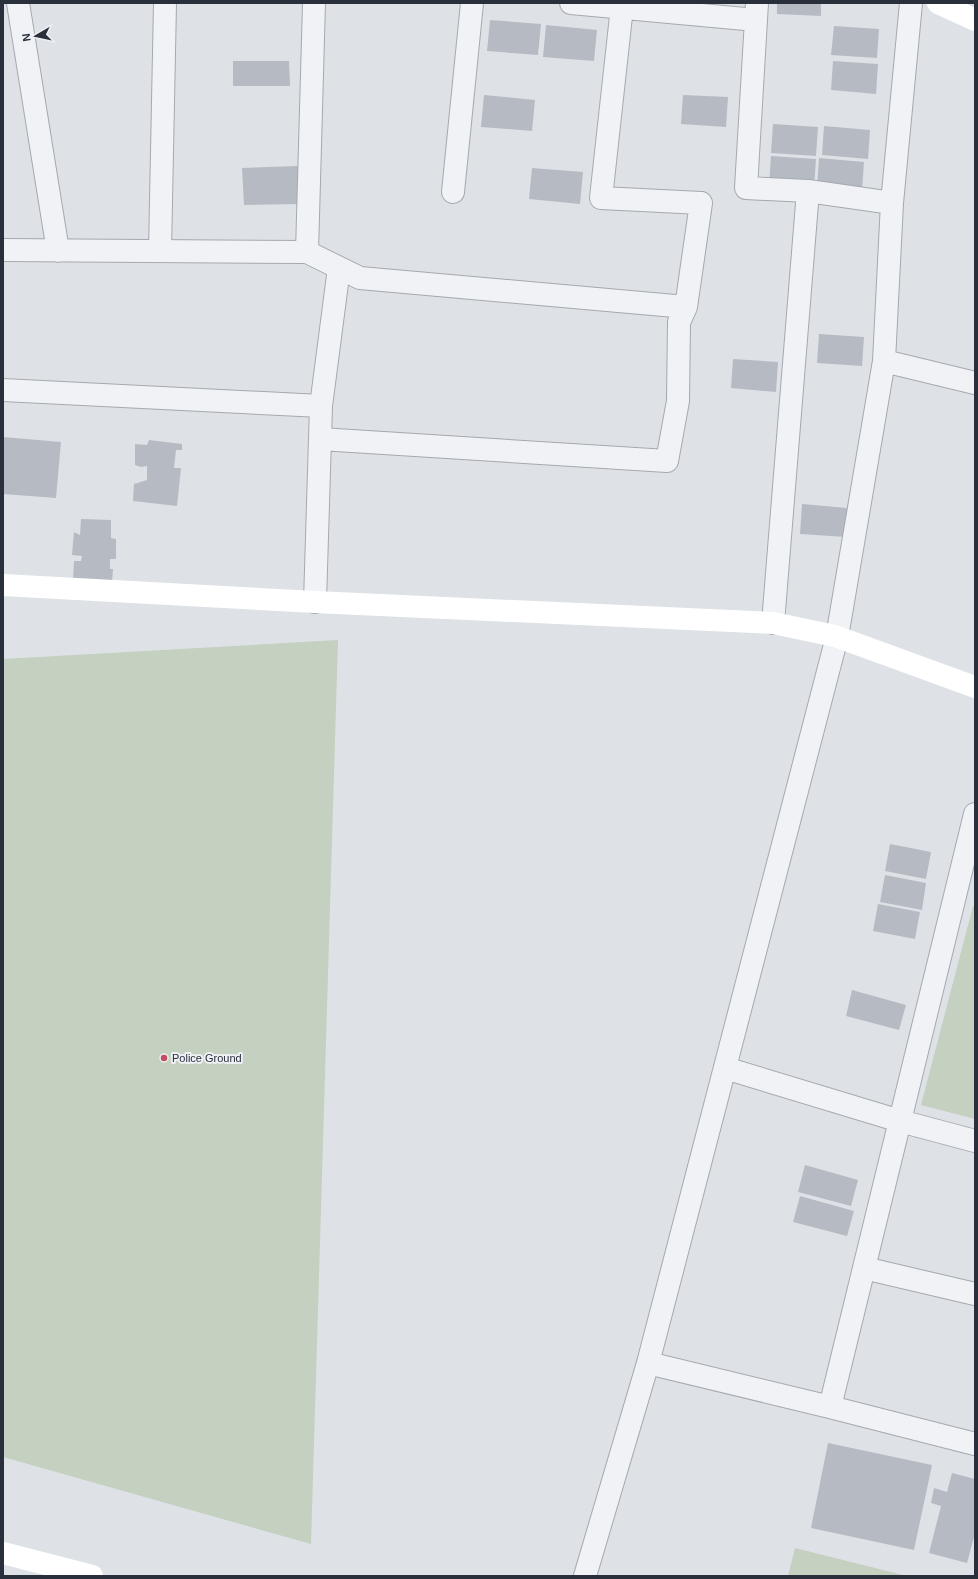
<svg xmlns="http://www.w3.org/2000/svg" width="978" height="1579" viewBox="0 0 978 1579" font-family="Helvetica,sans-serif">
<rect width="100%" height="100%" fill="#dee2e6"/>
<path fill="#c4d0c0" d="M338 640 311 1544 3 1457V659Z
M973 906H975V1119L921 1105Z
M795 1548 907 1576H788Z"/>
<path fill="#b6bbc3" d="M777 3H821V16L777 14Z
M490 20 541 24 538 55 487 51Z
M546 25 597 30 594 61 543 57Z
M834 26 879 29 877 58 831 55Z
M233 61H289L290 86H233Z
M833 61 878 64 876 94 831 90Z
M484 95 535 100 532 131 481 127Z
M683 95 728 97 726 127 681 124Z
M773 124 818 127 816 156 771 153Z
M824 126 870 130 868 159 822 155Z
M771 156 816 159 814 188 769 185Z
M819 158 864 162 862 191 817 188Z
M298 166 300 204 244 205 242 168Z
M532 168 583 172 580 204 529 199Z
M819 334 864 337 862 366 817 363Z
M733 359 778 362 776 392 731 388Z
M3 437 61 442 56 498 3 494Z
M149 440 182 444V450H176L174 468H181L177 506 133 501 134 484 147 480V466L141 467 135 465V444L147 445Z
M802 504 847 508 846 537 800 534Z
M81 519 111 520V538L116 539V559H110V569H113L112 582 73 580 74 561H81L82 556 72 555 74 532 80 535Z
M890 844 931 852 926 879 885 871Z
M885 875 926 883 922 910 880 902Z
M878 904 920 912 915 939 873 931Z
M852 990 906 1005 899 1030 846 1016Z
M805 1165 858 1180 851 1206 798 1192Z
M800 1196 854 1211 847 1236 793 1222Z
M828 1443 932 1465 914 1550 811 1528Z
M952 1473 975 1479V1533L967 1563 929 1553 941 1506 931 1503 934 1488 947 1492Z"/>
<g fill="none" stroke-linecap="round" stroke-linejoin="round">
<g stroke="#a4a9b0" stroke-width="24">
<path id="street" d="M18 3 58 251
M571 3 756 20
M757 3 746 188 808 191 892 203
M453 192 472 3
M3 250 307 252 360 278 686 307
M160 251 165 3
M307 252 314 3
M884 361 975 383
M3 390 321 406 339 268
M320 439 667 461 678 401 679 322 686 307 701 203 601 198 622 7
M315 602 321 406
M773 623 808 191
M975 814 830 1407 975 1444
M725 1068 900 1121 975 1141
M864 1268 975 1294
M648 1363 830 1407
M585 1576 648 1363 837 637 884 361 892 203 911 3"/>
</g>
<use href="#street" stroke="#f1f2f5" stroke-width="22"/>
<path stroke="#fff" stroke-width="22" d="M938 3 975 20
M3 585 315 602 773 623 835 636 975 687
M3 1553 92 1576"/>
</g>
<circle fill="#c14d60" stroke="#eef0f4" stroke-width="1.5" cx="164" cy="1058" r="4"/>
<g text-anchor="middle" stroke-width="4" stroke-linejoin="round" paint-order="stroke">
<g font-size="11" fill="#29303c" stroke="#eef0f4" text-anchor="start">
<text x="172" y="1062">Police Ground</text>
</g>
</g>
<rect width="978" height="1579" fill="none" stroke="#29303c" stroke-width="8"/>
<g transform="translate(36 36) rotate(261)" stroke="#eef0f4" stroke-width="3" paint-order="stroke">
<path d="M0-3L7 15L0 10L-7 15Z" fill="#29303c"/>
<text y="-6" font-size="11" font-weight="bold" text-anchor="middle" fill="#29303c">N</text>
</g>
</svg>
